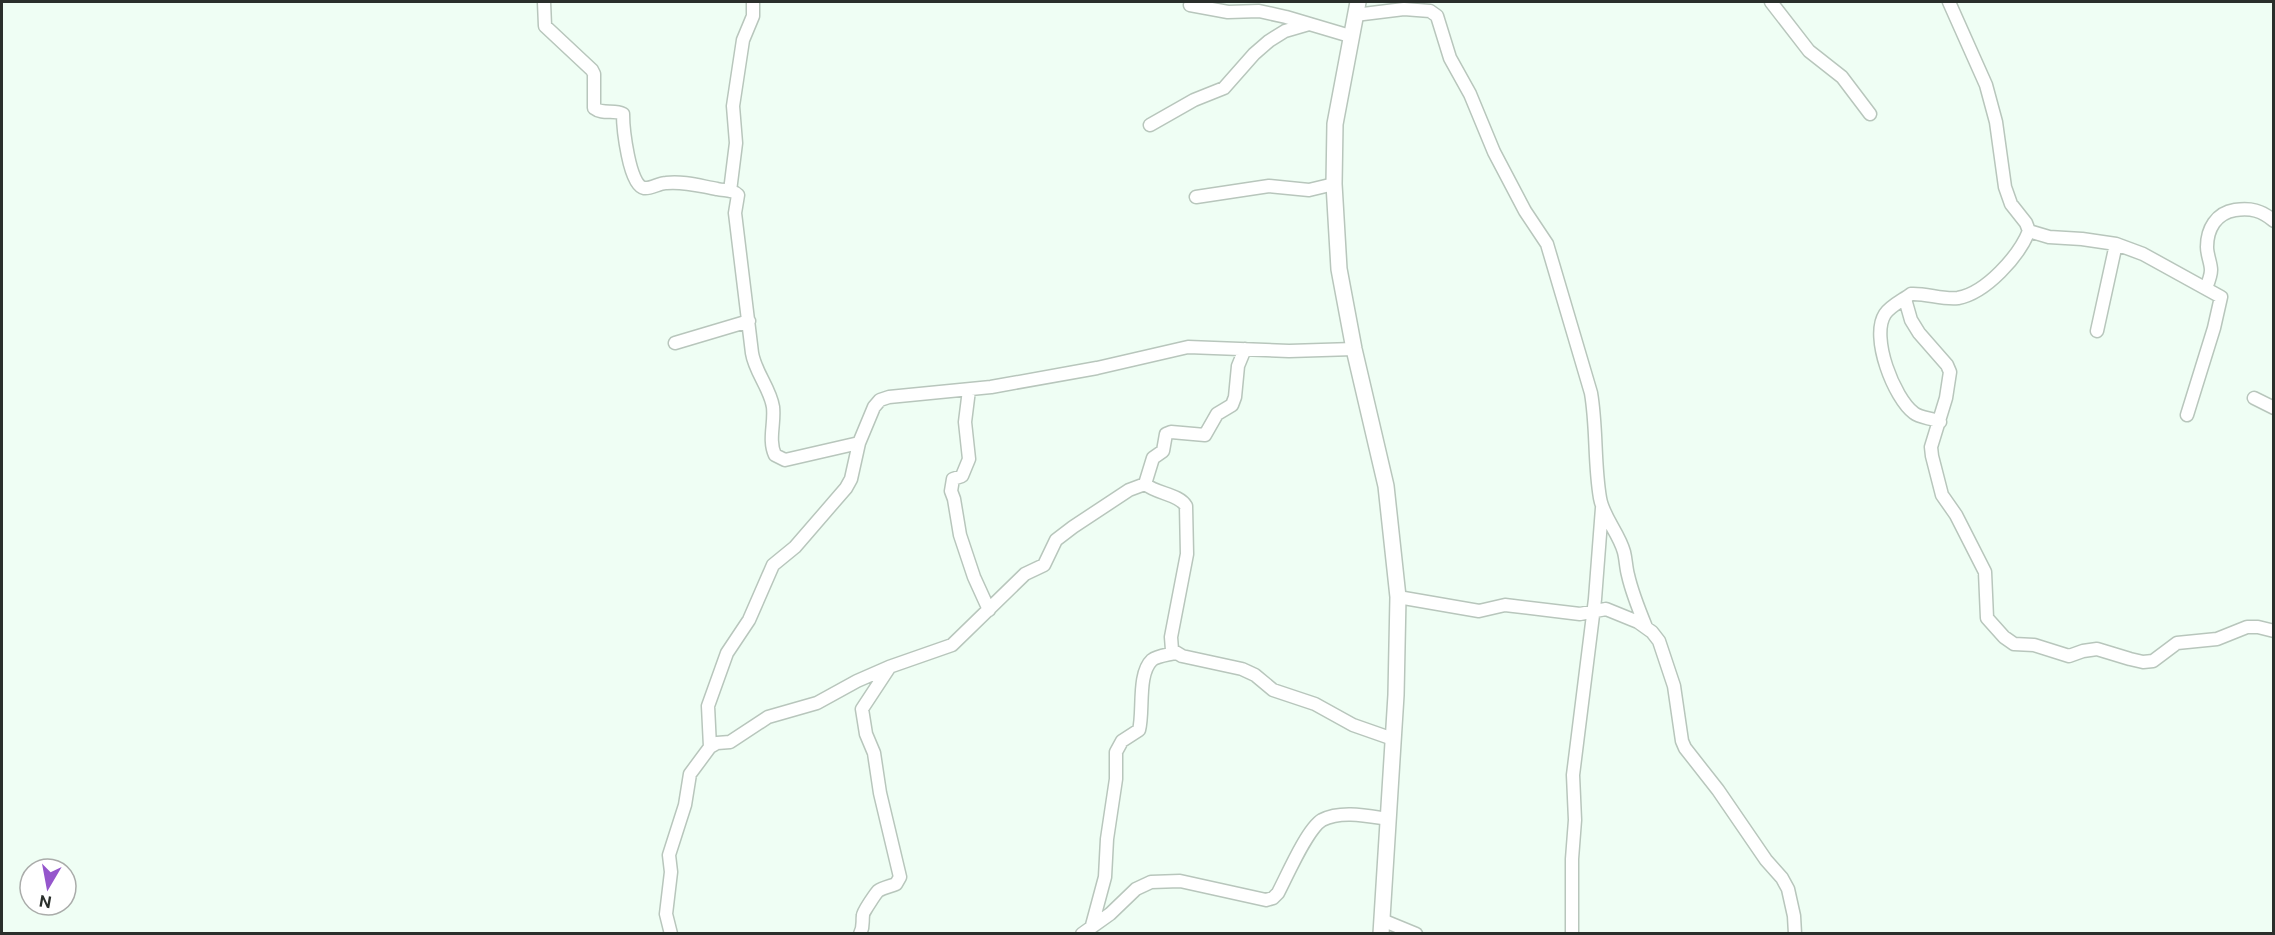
<svg xmlns="http://www.w3.org/2000/svg" width="2275" height="935" viewBox="0 0 2275 935" font-family="'Public Sans',sans-serif">
<rect width="100%" height="100%" fill="#effef4"/>
<g fill="none" stroke-linecap="round" stroke-linejoin="round">
<g stroke="#b8c6bc" stroke-width="15">
<path id="minor" d="M544 2 545 26 592 70 594 74V108C603 115 614 109 623 114 623 127 629 186 644 188 651 189 659 183 666 183 684 181 700 186 717 189 725 191 732 189 738 195L735 213 752 353C755 372 770 388 773 407 775 423 768 440 775 455L785 460 859 443
M1771 2 1809 51 1842 77 1870 114
M1190 5 1228 12 1259 11 1286 17 1350 36
M1355 15 1404 9 1430 11 1437 16 1450 58 1470 94 1494 152 1525 211 1547 244 1591 393C1597 428 1594 463 1600 498 1603 517 1619 533 1624 552 1626 560 1626 568 1628 575 1632 593 1639 610 1646 627
M1150 125 1194 100 1224 88 1254 54 1269 41 1285 31 1309 24
M730 191 736 143 733 106 743 40 753 16V2
M1196 197 1269 186 1309 190 1334 184
M2029 231 2049 237 2082 239 2116 244 2143 254 2221 297 2214 328 2187 415
M2206 288C2208 283 2211 276 2211 270 2211 263 2207 255 2207 247 2207 229 2216 213 2235 210 2251 208 2261 210 2274 221
M1905 299 1911 320 1919 333 1947 365 1950 372 1946 398 1931 447 1932 456 1942 495 1956 515 1985 572 1987 618 2004 637 2014 644 2034 645 2069 656 2083 651 2097 649 2130 659 2143 662 2153 661 2177 643 2217 639 2247 627H2258L2274 631
M2097 331 2116 244
M675 343 749 321
M969 390 965 422 969 459 962 476 953 479 951 491 954 499 960 535 974 577 989 610
M2254 398 2274 408
M1940 422C1932 418 1920 418 1914 413 1894 398 1870 337 1885 314 1890 306 1903 300 1911 294 1926 293 1943 300 1958 298 1986 293 2019 256 2029 231L2026 223 2011 204 2005 187 1996 122 1986 85 1949 2
M1145 484C1157 494 1179 494 1186 506L1187 554 1171 637 1172 650 1182 656 1242 669 1255 675 1273 690 1315 704 1353 725 1393 739
M1398 597 1479 611 1505 605 1580 614 1606 609 1638 622 1652 632 1659 641 1674 686 1682 741 1685 748 1718 790 1766 860 1782 878 1788 889 1794 916 1795 934
M710 747 717 743 730 742 768 717 817 703 857 681 889 667 952 645 1025 574 1044 565 1056 540 1073 527 1129 490 1145 484 1153 458 1163 451 1166 434 1171 432 1205 435 1217 414 1232 405 1235 397 1238 366 1245 349
M1382 920 1416 934
M1091 929 1105 877 1107 839 1116 779V752L1122 741 1139 730C1144 712 1137 674 1152 660 1157 656 1167 655 1175 653
M671 934 666 914 671 872 669 855 685 805 690 774 710 747 708 706 727 653 749 620 773 565 795 547 846 488 851 479 859 443 874 407 880 400 889 397 991 387 1097 368 1188 347 1289 351 1354 349
M860 934C864 926 862 923 863 915 863 912 876 893 878 891 882 888 891 886 896 884L900 877 880 793 874 753 866 734 862 709 889 668
M1082 934 1110 914 1136 889 1151 882 1180 881 1266 900 1273 898 1278 893C1287 876 1307 829 1322 820 1341 810 1368 816 1388 819
M1572 934V859L1575 820 1573 775 1595 599 1602 508"/>
</g>
<g stroke="#b8c6bc" stroke-width="18">
<path id="major" d="M1358 2 1335 124 1334 184 1339 269 1354 349 1386 486 1398 597 1396 695 1381 934"/>
</g>
<use href="#minor" stroke="#fff" stroke-width="12"/>
<use href="#major" stroke="#fff" stroke-width="15"/>
</g>
<rect width="2275" height="935" fill="none" stroke="#2a2f2b" stroke-width="6"/>
<g transform="translate(48 887) rotate(190)"><circle r="28" fill="#ffffff" stroke="#aaacaa" stroke-width="1.5"/>
<path d="M0-4.5L10 22L0 15L-10 22Z" fill="#9556cc"/>
<text y="-9" font-size="16" font-weight="bold" text-anchor="middle" fill="#2a2f2b">N</text>
</g>
</svg>
